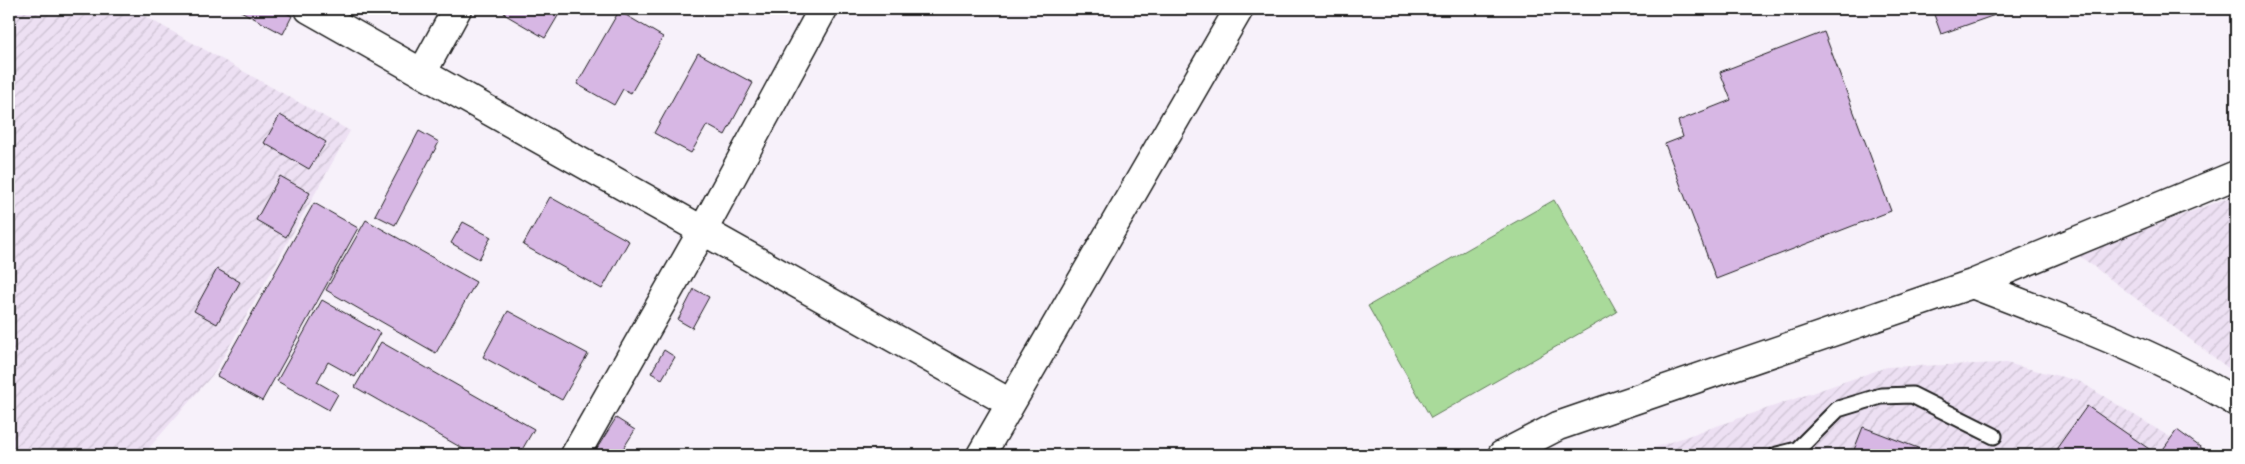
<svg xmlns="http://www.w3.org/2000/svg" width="2245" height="464" viewBox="0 0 2245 464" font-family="'Indie Flower',sans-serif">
<defs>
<pattern id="industrial-furrows" width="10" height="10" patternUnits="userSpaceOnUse" patternTransform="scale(1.25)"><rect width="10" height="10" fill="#ede0f3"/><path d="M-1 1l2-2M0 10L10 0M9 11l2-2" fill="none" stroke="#cbc0d0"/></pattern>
</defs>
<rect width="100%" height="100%" fill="#f7f1fa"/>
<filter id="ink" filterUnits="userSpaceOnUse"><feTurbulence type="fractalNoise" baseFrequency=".02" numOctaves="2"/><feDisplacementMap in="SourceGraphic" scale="10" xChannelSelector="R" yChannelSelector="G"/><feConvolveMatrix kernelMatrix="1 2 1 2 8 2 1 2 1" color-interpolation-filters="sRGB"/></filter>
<g filter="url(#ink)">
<path fill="url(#industrial-furrows)" d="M9 9H132L350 131 215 372 143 455H9Z
M2236 195V374L2077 254Z
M2006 363 2079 381 2199 455H1633L1887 367Z"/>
<path fill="#a9da9a" stroke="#627b5b" d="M1554 200 1617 312 1431 418 1368 306Z"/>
<path fill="#d7b7e4" stroke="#1c1c1c" d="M237 9H279L292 16 283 34Z
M507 9H562L545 38 504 14Z
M1932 9H2012L1941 34Z
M619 11 663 37 631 93 623 89 614 105 577 84Z
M1824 32 1891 211 1716 279 1665 144 1683 137 1678 121 1731 100 1720 72Z
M698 53 753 83 725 135 707 125 691 153 654 133Z
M280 115 326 142 309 169 264 143Z
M419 131 439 142 395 225 375 215Z
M280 176 310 193 286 237 256 220Z
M550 197 629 241 602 289 523 245Z
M314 203 358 228 262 401 217 376Z
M366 220 476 282 436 353 326 290Z
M463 222 491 237 479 259 451 243Z
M217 269 240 282 217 324 194 311Z
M694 289 709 297 692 328 678 320Z
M322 300 380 333 355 377 328 362 317 382 338 394 329 410 277 381Z
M508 311 588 354 562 400 483 357Z
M381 342 534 429 519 455H474L355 387Z
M664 350 675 357 662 379 651 373Z
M2087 406 2152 451 2149 455H2052Z
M616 418 635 430 619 455H598L594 453Z
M1863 427 1936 455H1852Z
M2177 430 2211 455H2159Z"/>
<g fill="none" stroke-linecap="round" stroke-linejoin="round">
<g stroke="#1c1c1c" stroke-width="19">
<path id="lane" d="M1777 455 1797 450 1838 409 1881 396 1912 395 1994 436"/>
</g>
<g stroke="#1c1c1c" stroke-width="31">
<path id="street" d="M309 9 422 73
M457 9 422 73 1010 403
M1972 284C2062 319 2154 352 2236 402
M575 455 703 230 823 9
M1502 455 1558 426 1972 284 2236 175"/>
</g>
<g stroke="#1c1c1c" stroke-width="31">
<path id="secondary" d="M981 455 1239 9"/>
</g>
<use href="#lane" stroke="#fff" stroke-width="15"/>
<use href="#street" stroke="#fff" stroke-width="28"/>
<use href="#secondary" stroke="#fff" stroke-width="28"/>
</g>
</g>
<rect width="2245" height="464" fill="none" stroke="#fff" stroke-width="30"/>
<rect x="15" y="15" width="2215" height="434" fill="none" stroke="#1c1c1c" stroke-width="2" filter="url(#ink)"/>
</svg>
